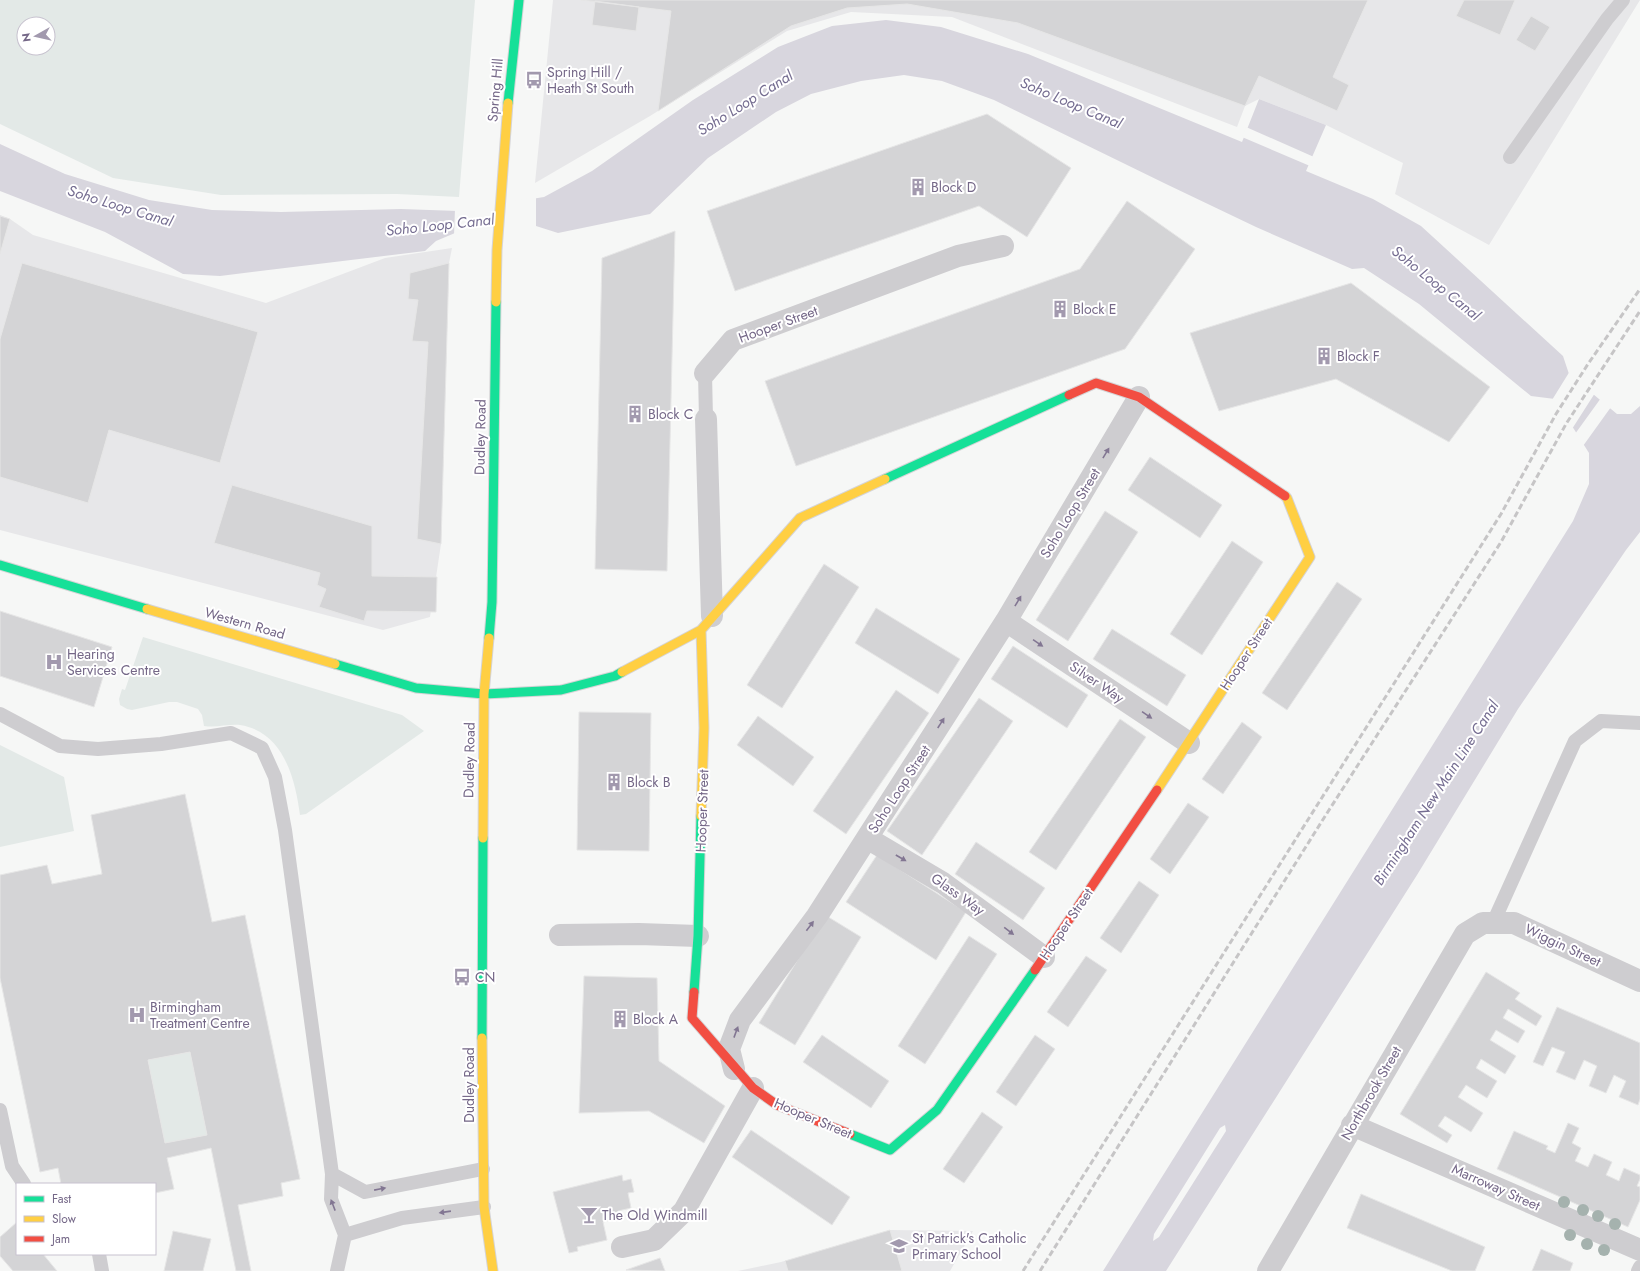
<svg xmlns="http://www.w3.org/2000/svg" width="1640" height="1271" viewBox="0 0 1640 1271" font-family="Jost,sans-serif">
<rect width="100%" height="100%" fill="#f6f7f6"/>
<path fill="#e7e7e9" d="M553 0H1640L1489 245 1395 194 1403 163 1326 125 1259 99 1245 106 1237 127 952 17 851 12 787 31 650 116 535 183Z
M0 215 10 219 33 235 266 303 385 258 452 248 449 263 441 544 430 617 383 630 0 530Z
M890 1230 973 1231 950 1271H738L781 1262Z"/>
<path fill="#e3e9e7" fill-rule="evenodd" d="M0 0H475L459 197 397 194 221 195 113 178 0 124ZM24 24H48V48H24Z
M143 637 402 715 424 731 306 814 300 815C295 779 284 732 240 725 228 724 216 728 204 726L202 715 198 709 177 702H169L132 710 127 709 120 705 119 699 122 689 125 690Z
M0 745 64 777 74 831 0 847Z
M190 1052 207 1135 165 1143 148 1060Z"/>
<path fill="#d8d6de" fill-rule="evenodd" d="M886 20 941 27 1028 54 1242 142 1259 99 1326 125 1306 171 1373 199 1421 226 1563 356 1569 374 1617 414H1631L1640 406V532L1626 550 1518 709 1417 875 1166 1271H1103L1573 521 1589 484V453L1555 399 1531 396 1419 304 1364 268 1352 269 1256 227 1166 184 994 100 942 81 904 75 861 81 811 94 776 112 708 158 650 214 558 233 536 226 455 233 436 241 425 251 220 276 183 274 105 232 0 191V144L65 174 149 200 212 210 281 212 401 209 458 211 544 197 592 171 693 100 778 47 832 26ZM1225 1125 1226 1131 1159 1237 1153 1241 1154 1234 1220 1128Z"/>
<path fill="#f6f7f6" d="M1246 127 1314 157 1310 166 1242 137Z
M536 197V228L454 235 455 209Z
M1570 371 1595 393 1572 429 1554 400H1552Z
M1601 398 1611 407 1583 446 1575 434Z"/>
<path fill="#d4d4d6" stroke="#e6e6e6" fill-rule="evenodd" d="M581 0H1368L1333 77 1349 85 1337 111 1259 76 1245 106 1018 23 907 4 847 8 791 26 658 111 671 11Z
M1464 0H1515L1500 35 1456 16Z
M595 1 639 7 636 31 592 25Z
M1531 16 1550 27 1535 51 1516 40Z
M987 114 1071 168 1027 237 979 206 735 291 707 211Z
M1127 201 1195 249 1125 349 796 466 765 381 1080 269Z
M0 216 10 219 0 254Z
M675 231 667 571 595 569 602 258Z
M22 263 258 332 220 463 109 430 88 503 0 477V339Z
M449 263 441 544 417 539 428 342 412 341 418 300 408 299 410 273Z
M1351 283 1490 387 1449 442 1336 379 1219 411 1190 333Z
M1150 457 1222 505 1200 538 1128 490Z
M232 485 372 526V576L437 577 436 612 367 611 364 621 319 607 326 589 317 585 320 573 214 543Z
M1105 511 1138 532 1068 641 1036 620Z
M1232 541 1263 562 1202 655 1170 634Z
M824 564 859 587 782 708 747 685Z
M1337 582 1362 599 1287 710 1262 693Z
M876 608 960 659 938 694 855 643Z
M0 611 112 647 94 707 0 676Z
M1112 629 1186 675 1167 706 1093 659Z
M1013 646 1088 695 1067 728 991 679Z
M896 690 929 713 846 834 813 811Z
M979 698 1013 721 922 855 887 831Z
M579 712 651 713 649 851 577 850Z
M758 716 814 757 793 786 737 745Z
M1120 719 1146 737 1056 870 1029 852Z
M1242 722 1262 737 1223 794 1202 779Z
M185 794 212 922 245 915 300 1179 281 1183 283 1196 238 1205 251 1271H236L211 1148 167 1158 174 1189 155 1193V1184H61L58 1168 40 1172 0 978V875L47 865 52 884 102 874 91 815ZM190 1052 207 1135 165 1143 148 1060Z
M1188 803 1209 817 1170 874 1150 859Z
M976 842 1045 888 1023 920 955 874Z
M877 855 966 912 936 960 846 902Z
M1139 881 1159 895 1121 953 1100 938Z
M825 915 861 937 795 1045 759 1023Z
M969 936 997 954 925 1064 898 1046Z
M1086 956 1107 970 1068 1027 1047 1012Z
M1486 972 1520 993 1515 999 1542 1016 1536 1026 1508 1009 1503 1018 1525 1031 1518 1043 1496 1030 1490 1040 1516 1056 1505 1074 1481 1059 1476 1068 1497 1081 1487 1098 1466 1085 1458 1097 1483 1113 1471 1132 1445 1116 1438 1126 1452 1135 1447 1143 1400 1114Z
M584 976 657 978 659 1061 725 1106 704 1143 649 1111 579 1113Z
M1557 1007 1640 1043V1099L1638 1105 1619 1097 1626 1081 1614 1075 1606 1093 1589 1086 1597 1066 1584 1060 1575 1080 1556 1072 1565 1052 1552 1047 1543 1066 1533 1062Z
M822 1035 889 1081 871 1108 803 1062Z
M1035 1035 1055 1049 1016 1106 996 1092Z
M982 1112 1003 1127 964 1183 943 1169Z
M1568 1123 1579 1128 1572 1143 1581 1148 1575 1161 1588 1167 1594 1154 1612 1162 1606 1175 1619 1181 1624 1168 1640 1175V1179L1637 1186 1640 1187V1200L1628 1227 1497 1169 1514 1131 1548 1146 1546 1149 1555 1153Z
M751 1130 850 1197 832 1225 732 1157Z
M622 1175 623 1181 631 1179 634 1192 628 1193 631 1208 618 1211 620 1218 603 1222 607 1240 577 1247 578 1251 569 1253 553 1192Z
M1361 1194 1485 1247 1475 1271H1452L1347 1228Z
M17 1222V1254H43L57 1271H13L0 1256V1237Z
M890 1230 902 1271H788L785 1261Z
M173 1231 211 1239 203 1271H164Z
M1541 1249 1573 1263 1570 1271H1532Z
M660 1258 665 1271 626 1270Z"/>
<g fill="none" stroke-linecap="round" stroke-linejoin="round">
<g stroke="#d5d4d6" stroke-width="11">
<path id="fast" d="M508 103 519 0
M885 479 1069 395
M0 565 147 609
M489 638 492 602 496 302
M335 664 416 688 484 694 561 690 615 676 622 672
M694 992 698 936 701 816
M482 1038 483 838
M850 1134 890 1150 937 1110 1035 970"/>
</g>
<g stroke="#d5d4d6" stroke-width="11">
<path id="slow" d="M496 302 497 250 508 103
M147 609 335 664
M701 630 704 728 701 816
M622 672 701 630 800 518 885 479
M1157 790 1310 557 1287 498 1285 496
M483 838 484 694 489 638
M482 1038 484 1207 493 1271"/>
</g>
<g stroke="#d5d4d6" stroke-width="11">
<path id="jam" d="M1069 395 1096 383 1139 397 1285 496
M1035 970 1157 790
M694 992 692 1018 753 1088 777 1105 850 1134"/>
</g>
<path stroke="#cecdd0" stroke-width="14" d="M1510 157 1607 19 1623 0
M705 373 706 419
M0 714 60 746 98 749 161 744 231 733 262 748 275 777 285 830 332 1174 331 1199 345 1235 337 1271
M1493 923 1575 741 1601 721 1640 723
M0 1110 12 1166 24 1184
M332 1174 365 1192 483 1169
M345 1235 402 1218 484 1207
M99 1254 102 1271
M1638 1271 1640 1267"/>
<path stroke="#cecdd0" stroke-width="22" d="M705 373 733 340 958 256 1003 246
M706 419 712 616
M1006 621 1189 743
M867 838 943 883 1044 957
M560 935 639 934 698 936
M734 1069 729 1049 740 1020 817 916 867 838 1006 621 1139 397
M1352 1125 1640 1250
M622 1247 654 1240 684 1211 753 1088
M1268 1271 1465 934 1483 923H1514L1640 981"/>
<use href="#fast" stroke="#16e098" stroke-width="9"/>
<use href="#slow" stroke="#ffcf43" stroke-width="9"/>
<use href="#jam" stroke="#f24e42" stroke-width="9"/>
<path stroke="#c6c5c6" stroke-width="3" stroke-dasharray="6 3" stroke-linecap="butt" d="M1023 1271 1501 514 1556 414 1588 364 1640 289
M1040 1271 1322 821 1501 542 1566 424 1640 311"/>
</g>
<g fill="#a5b2ae">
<circle cx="1564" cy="1202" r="6"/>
<circle cx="1583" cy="1210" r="6"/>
<circle cx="1598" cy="1216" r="6"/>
<circle cx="1615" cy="1224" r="6"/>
<circle cx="1570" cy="1235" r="6"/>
<circle cx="1587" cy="1244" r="6"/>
<circle cx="1604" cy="1250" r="6"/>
</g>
<defs><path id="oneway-solid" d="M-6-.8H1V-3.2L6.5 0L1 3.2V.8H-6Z"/></defs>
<g fill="#827692">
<use href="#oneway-solid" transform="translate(1106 453) rotate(-59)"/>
<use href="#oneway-solid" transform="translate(1018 601) rotate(-59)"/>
<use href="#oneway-solid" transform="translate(1038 643) rotate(34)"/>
<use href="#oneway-solid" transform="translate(1147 715) rotate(34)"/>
<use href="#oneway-solid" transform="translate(941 723) rotate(-57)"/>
<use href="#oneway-solid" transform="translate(901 858) rotate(30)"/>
<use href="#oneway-solid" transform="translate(810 926) rotate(-53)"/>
<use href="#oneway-solid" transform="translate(1009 931) rotate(37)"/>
<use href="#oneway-solid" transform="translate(736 1032) rotate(-70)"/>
<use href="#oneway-solid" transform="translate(380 1189) rotate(-11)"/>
<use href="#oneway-solid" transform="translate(333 1205) rotate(-111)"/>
<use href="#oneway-solid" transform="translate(445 1212) rotate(172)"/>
</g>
<defs>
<g id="bus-bare" transform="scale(1.38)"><path d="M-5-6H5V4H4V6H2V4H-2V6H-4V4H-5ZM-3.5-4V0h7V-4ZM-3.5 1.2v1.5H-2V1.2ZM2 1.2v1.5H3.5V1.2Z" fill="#a299ae" stroke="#fff" stroke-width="2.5" paint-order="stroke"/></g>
<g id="building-bare" transform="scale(1.38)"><path d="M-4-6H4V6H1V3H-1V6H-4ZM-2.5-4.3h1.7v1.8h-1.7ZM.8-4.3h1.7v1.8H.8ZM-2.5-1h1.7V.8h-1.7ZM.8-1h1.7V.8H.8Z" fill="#a299ae" stroke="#fff" stroke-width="2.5" paint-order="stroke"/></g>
<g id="hospital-bare" transform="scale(1.38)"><path d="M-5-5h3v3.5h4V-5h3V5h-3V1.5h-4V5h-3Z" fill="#a299ae" stroke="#fff" stroke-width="2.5" paint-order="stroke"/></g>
<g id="bar-bare" transform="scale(1.38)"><path d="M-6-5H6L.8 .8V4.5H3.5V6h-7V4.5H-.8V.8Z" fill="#a299ae" stroke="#fff" stroke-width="2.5" paint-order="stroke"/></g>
<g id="school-bare" transform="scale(1.38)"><path d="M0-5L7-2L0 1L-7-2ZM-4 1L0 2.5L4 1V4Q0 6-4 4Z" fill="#a299ae" stroke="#fff" stroke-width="2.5" paint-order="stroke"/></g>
</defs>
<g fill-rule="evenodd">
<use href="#bus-bare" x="534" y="80"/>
<use href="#building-bare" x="918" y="187"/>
<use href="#building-bare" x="1060" y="309"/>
<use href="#building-bare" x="1324" y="356"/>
<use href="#building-bare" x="635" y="414"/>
<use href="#hospital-bare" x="54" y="662"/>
<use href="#building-bare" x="614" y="782"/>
<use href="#bus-bare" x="462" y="977"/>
<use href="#hospital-bare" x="137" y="1015"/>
<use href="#building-bare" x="620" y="1019"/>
<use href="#bar-bare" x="589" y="1215"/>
<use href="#school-bare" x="899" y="1246"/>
</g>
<g text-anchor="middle" stroke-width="4" stroke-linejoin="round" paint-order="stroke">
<g font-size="14" fill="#746787" stroke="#fff" text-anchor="start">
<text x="547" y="77">Spring Hill /<tspan x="547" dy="16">Heath St South</tspan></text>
<text x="931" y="192">Block D</text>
<text x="1073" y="314">Block E</text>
<text x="1337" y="361">Block F</text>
<text x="648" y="419">Block C</text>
<text x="67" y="659">Hearing<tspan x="67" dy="16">Services Centre</tspan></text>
<text x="627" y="787">Block B</text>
<text x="475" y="982">CN</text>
<text x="150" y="1012">Birmingham<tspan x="150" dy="16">Treatment Centre</tspan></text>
<text x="633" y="1024">Block A</text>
<text x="602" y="1220">The Old Windmill</text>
<text x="912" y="1243">St Patrick's Catholic<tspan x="912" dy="16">Primary School</tspan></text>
</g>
<g font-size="14" fill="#746787" stroke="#fff">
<text transform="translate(495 90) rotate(-85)" y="5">Spring Hill</text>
<text transform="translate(778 324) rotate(-20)" y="5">Hooper Street</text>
<text transform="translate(480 437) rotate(-89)" y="5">Dudley Road</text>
<text transform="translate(1070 513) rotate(-59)" y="5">Soho Loop Street</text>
<text transform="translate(245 623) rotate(16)" y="5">Western Road</text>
<text transform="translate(1246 654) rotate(-57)" y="5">Hooper Street</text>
<text transform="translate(1097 682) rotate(34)" y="5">Silver Way</text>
<text transform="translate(469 760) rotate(-89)" y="5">Dudley Road</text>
<text transform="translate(899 789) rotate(-57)" y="5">Soho Loop Street</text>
<text transform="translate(702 811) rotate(-88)" y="5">Hooper Street</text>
<text transform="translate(958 894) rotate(35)" y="5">Glass Way</text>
<text transform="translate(1066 924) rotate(-56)" y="5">Hooper Street</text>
<text transform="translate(1563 945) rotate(25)" y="5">Wiggin Street</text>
<text transform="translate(469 1085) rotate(-90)" y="5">Dudley Road</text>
<text transform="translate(1371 1093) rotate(-60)" y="5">Northbrook Street</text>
<text transform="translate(813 1118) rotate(23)" y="5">Hooper Street</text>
<text transform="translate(1496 1187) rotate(24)" y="5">Marroway Street</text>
</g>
<g font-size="15" font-style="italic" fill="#756d91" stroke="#fff">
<text transform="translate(745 103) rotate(-32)" y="5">Soho Loop Canal</text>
<text transform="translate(1071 103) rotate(23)" y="5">Soho Loop Canal</text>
<text transform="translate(120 206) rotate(17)" y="5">Soho Loop Canal</text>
<text transform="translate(440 225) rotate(-6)" y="5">Soho Loop Canal</text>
<text transform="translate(1436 283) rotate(39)" y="5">Soho Loop Canal</text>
<text transform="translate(1436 793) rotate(-57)" y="5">Birmingham New Main Line Canal</text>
</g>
</g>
<rect x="16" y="1183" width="140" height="72" fill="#ffffff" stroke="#c7c2cf"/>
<rect x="24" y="1196" width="20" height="6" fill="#16e098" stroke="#c7c2cf"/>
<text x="52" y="1203" font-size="12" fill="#746787">Fast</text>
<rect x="24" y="1216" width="20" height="6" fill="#ffcf43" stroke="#c7c2cf"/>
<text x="52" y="1223" font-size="12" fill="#746787">Slow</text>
<rect x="24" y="1236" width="20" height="6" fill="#f24e42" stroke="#c7c2cf"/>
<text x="52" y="1243" font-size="12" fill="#746787">Jam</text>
<g transform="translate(36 36) rotate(262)"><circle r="19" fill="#ffffff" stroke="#c7c2cf"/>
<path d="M0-3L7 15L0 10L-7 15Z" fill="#a299ae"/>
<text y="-6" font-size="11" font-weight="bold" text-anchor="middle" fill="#746787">N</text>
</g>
</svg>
